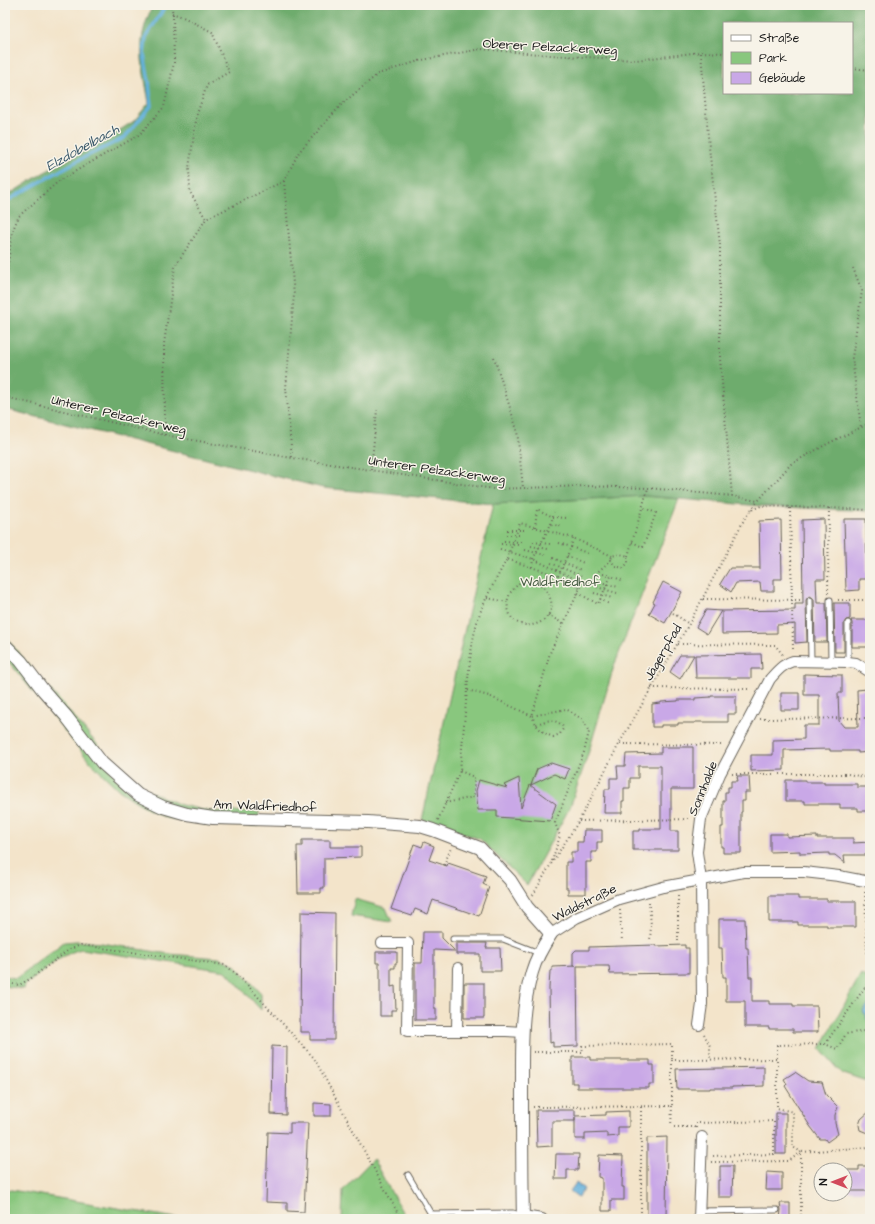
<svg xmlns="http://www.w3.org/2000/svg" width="875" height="1224" viewBox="0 0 875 1224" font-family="'Architects Daughter',sans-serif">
<rect width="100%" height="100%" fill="#f7f3e8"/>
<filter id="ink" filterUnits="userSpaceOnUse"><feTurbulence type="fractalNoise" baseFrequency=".025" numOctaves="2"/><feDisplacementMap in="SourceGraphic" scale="8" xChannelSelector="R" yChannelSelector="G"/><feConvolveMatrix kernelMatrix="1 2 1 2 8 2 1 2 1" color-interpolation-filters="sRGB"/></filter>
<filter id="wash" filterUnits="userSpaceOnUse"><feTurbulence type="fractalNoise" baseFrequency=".012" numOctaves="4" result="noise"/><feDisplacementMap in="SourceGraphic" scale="16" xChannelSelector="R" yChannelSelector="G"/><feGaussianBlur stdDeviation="0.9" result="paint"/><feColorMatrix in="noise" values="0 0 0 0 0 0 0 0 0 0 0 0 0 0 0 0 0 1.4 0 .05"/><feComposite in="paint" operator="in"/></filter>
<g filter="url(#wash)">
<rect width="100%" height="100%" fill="#f3e4ca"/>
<path fill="#89c77e" stroke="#52724d" d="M645 496 679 499 614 666 589 751 570 807 527 885 480 839 422 820 493 504Z
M5 637 121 772 147 790 181 805 208 811 259 812V826L209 825 173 819 166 818 146 808 119 790 89 761 5 657Z
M355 899 386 908 392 922 351 916Z
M77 941 101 943 169 954 219 958 234 964 261 993V1010L226 971 82 949C64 952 40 974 25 985L23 989 5 986V976L14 978 18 977 64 942Z
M861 974 870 979V1083L841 1073 820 1049Z
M373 1159 406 1219H342L343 1190Z
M5 1189 182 1219H5Z"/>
<path fill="#6eac6d" stroke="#456444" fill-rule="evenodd" d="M153 5H870V511L761 506 645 496 493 504 323 488 5 409V197L43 173 102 141 134 121 149 103C146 83 140 61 142 41 143 28 148 16 153 5ZM724 23H852V93H724Z"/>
<path fill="#63b0dc" stroke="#40667c" d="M869 1004H870V1025L863 1011Z
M576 1183 584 1189 578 1197 570 1191Z"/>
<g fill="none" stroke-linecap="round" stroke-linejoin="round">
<path stroke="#63b0dc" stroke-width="3.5" d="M5 202 77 161 124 138 151 106 149 81 144 54 146 37 166 5"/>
</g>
<g id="blocks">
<path fill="#c9a8e7" d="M824 519 825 579H816L817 603H826L827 642H815L814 600 813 598 810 596 808 597 806 600 807 642 795 643V624L777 625V633L722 634V611L795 610V604H803L802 520Z
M844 519H866L867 579H859V590L846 591Z
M781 520 782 579H774V591H761L760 582 736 583 731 592 720 584 730 568H760L759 521Z
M663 582 682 592 665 623 649 614 655 603 653 602Z
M834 603H850V619L846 620 844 623V652H835Z
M706 610 721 611 707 634 696 627Z
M851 620H870V647H852V623Z
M761 654 762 669H751V678H696L695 655Z
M680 655H694L680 679 670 672Z
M804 674 842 675V693H838L839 721 844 727H858L857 690 867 689V695H870V752L858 753V751H830V749L784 750V770L751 771V755H773V740L804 739V725H819V695H804Z
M781 693H799V710H781Z
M711 696H736V714H728V722H695V723H678V725H661V727H652V704L661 703V702L678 701V700H695V698L711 697Z
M661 747H693V789H671V831H678V850H633V831H640V829H661V766H638V778H630V788H624V801H622V813H604L605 789H610V778H618L617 766H625L626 754 661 753Z
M551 763 569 769 565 779 554 774 531 785 537 769Z
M737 776H749L750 792H745V801H742V812H741V853H723V847H721V827H723V801H725V792H728V787H731V781H738Z
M519 778 521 808 530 785 556 804 550 821 497 817V810H478L476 791 479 780 507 788 504 785Z
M786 780H805V782H824V784H857V787H870V811H858V808H840V804H805V801H786Z
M584 830H602V842H597V852H591V862H586V894H568V888H566V862H571V852H577V842H583Z
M770 834H787V837L817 836V838H853V843L870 842V855H844L845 863 835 855H829V853L800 854V851L770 852Z
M302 840H330V847H361V857L324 858V888H321V893H298L297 846H302Z
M424 842 434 846 429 860 447 866 448 863 486 876 483 884 489 887 479 916 433 900 428 914 415 909 412 916 391 909 414 844 422 847Z
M769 896H798V899H827V901H856V927H827V925H798V922H769Z
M301 912 335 913 334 1040H310V1032H300Z
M719 919H745L746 948H748L749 977H752V1001H769V1004H793V1006H817L818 1032H793V1029H769V1027H745V1001H726V977H723L722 948H719Z
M423 932H442V938L455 951 434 950V1008H436V1020H415V963H422Z
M456 943H487L486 948H500L501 971H480V954H456Z
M656 945V946L685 945V948H689V973L610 974 609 966H577L578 1046 553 1047V1042L550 1043 549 988 550 971H552V967L576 966H573V953L576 950H589V947Z
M376 952H397V963H395V968H391V987L395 986 396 1010H391V1016H380V968H379V963H376Z
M464 983H484V1018H464Z
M272 1046 287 1047 286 1115 271 1114Z
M572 1057H590V1060H650V1065H654V1084H649V1088H577V1083H572Z
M764 1067V1086L732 1087V1088H710V1089H677L676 1069Z
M795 1072 808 1081 822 1082 826 1095 838 1107 835 1115V1123L838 1134 827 1142 825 1139H820L810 1126 785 1086 787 1084 784 1079Z
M314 1103 331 1104V1116H314Z
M536 1110H575V1116L606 1115V1112L629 1111V1127H618V1136L607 1137V1133L585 1134V1139H575V1117V1121H552V1146L537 1147Z
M870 1111V1134L860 1130 859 1125 861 1119Z
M776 1113H786V1154H776Z
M290 1123H308L304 1212 287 1211V1203L266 1202 268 1132 290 1133Z
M667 1137 666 1219H647V1138Z
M556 1154H579L578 1170H567V1179H555Z
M599 1155 623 1156 622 1187H624V1200H611V1211H602V1178L598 1177Z
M720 1166H733L732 1197H718V1180H720Z
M859 1166H870V1191H845V1170H859Z
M767 1172 782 1173V1190H766Z
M780 1203H790V1219H780L781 1210Z"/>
</g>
</g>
<g filter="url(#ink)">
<use href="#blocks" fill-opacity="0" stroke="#676259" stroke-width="1"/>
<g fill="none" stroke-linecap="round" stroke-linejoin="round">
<g stroke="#676259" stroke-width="7">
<path id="service" d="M810 600 811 661
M830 600 831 661
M848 623V662
M453 939H503L539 953
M408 1175 431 1214 513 1213 523 1216
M699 1211 777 1210"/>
</g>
<g stroke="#676259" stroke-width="12">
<path id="minor" d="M551 934 576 918 619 899 663 887 744 872H804L839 876 870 882
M382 943H408L407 1031H506L523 1032
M699 1025 702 1004 701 880 697 852 701 819 720 774 770 679C777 671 783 664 793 661L848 662 856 663 870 672
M457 1031 458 968
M523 1216 542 1219
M699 1219 702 1137"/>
</g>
<g stroke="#676259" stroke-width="14">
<path id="tertiary" d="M5 645 21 661 43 690 66 716 102 763 138 795 163 807 187 814 213 818 368 822 420 826 433 830 480 848 510 880 527 907 551 934C543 946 536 958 532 972 521 1008 522 1047 522 1084 522 1129 522 1174 523 1219"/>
</g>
<path stroke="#676259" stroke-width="2" stroke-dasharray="1 3" stroke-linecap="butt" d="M172 13 183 17 212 32 229 72 207 85 197 114 189 168 190 192 206 219
M701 53 709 147 720 245V359L732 496
M852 68 870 70
M284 181 294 295 286 388 292 458
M853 268 862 291 852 358 861 428
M5 342 7 314V272L12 232 19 216 60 180 139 135 164 107 174 63 173 14 171 5
M494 357 517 430 523 488
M5 397 165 435 292 458 494 489 585 486 648 488 732 496 758 501 791 464 827 444 870 423
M165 435 164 344 175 266 206 219 284 181 299 152 342 104 378 74 422 60 481 49 550 55 636 60 701 52 724 53
M371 470 377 410
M790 508 793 650
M751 510 758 501
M551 524 554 512
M535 527 537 509 553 517 567 518
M507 530H527
M506 535H524
M504 541 522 542
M533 542 550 544
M632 542 643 547 656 513 642 507
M559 543 571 547 573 538 612 556
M501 544 520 545
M531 546 548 549
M500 549 533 559 586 584
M525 550 545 555
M567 556 584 563
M628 556 648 488
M553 558 581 570
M507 559 520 523 573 538
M551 563 581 576
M532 567 533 559 551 524 563 527
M603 574 611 576
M558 576 571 547 590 554
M600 582 618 587
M597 587 617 593
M578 593 598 604 611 576 624 581
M594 593 612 598
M828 593 829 508
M487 598 507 602C508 608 509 617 515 621 527 630 547 624 551 609 553 603 549 594 545 589 538 580 530 580 520 582L510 593 507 602
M600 599 609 604
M703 599 801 600
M838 600H870
M673 613 689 624
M548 615 564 624
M678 644 775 645 783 655
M651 688 754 689
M467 690C469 668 471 647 476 626 482 602 496 580 507 559L558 576 580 588
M760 719 870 718
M620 744 723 745
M732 774H848L870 778
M445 803 474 797V777L460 771
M438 820 460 771 467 690 489 696 532 716C537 728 541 732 553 737L560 734 563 729 562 725C552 718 547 720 535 725
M579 821 690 819
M552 861 560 836 555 823 584 752 589 732 582 719 566 709 532 716 550 653 580 588 611 560 615 566 623 568 628 563V556L620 554 612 556 611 560
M444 865 451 848
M865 892 868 983 870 985
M533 895 551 864 579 821 619 744 689 624 745 518 751 510 761 506 829 508 870 510
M649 902 651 925 650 941
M620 910 622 942
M678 941V894
M5 983 19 985 30 979 70 949 81 945 225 965 239 976 314 1058 401 1219
M704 1034 710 1046V1059
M825 1044 868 983
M533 1052H583L582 1046 672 1044V1060
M672 1106 671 1127H694L696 1130
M533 1107 672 1106V1060L777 1059
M641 1107V1219
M696 1128V1123L774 1121V1154L712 1156
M711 1162 789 1161 801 1152 793 1147V1112L777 1108V1045L825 1044 837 1049 846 1034 864 1031 870 1035
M801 1219V1152L870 1147"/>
<use href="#service" stroke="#fff" stroke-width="5"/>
<use href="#minor" stroke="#fff" stroke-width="10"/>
<use href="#tertiary" stroke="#fff" stroke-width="12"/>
</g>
</g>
<g text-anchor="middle" stroke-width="3" stroke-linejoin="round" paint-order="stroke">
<g font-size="13" fill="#1c1c1c" stroke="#f7f3e8">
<text transform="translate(550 46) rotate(3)" y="5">Oberer Pelzackerweg</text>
<text transform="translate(119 414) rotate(13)" y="5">Unterer Pelzackerweg</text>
<text transform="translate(437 469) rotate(8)" y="5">Unterer Pelzackerweg</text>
<text transform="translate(662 652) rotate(-60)" y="5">Jägerpfad</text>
<text transform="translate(702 788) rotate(-68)" y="5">Sonnhalde</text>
<text transform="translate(265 805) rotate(2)" y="5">Am Waldfriedhof</text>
<text transform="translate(584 902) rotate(-26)" y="5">Waldstraße</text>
</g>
<g font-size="13" fill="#42583e" stroke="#f7f3e8">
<text x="560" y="586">Waldfriedhof</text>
</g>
<g font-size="14" font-style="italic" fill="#385769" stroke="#f7f3e8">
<text transform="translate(82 147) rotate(-29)" y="5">Elzdobelbach</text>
</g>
</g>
<rect width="875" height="1224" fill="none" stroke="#f7f3e8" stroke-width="20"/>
<rect x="723" y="22" width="130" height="72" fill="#f7f3e8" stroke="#9f9d96"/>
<rect x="731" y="35" width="20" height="6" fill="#ffffff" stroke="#9f9d96"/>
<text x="759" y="42" font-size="12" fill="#1c1c1c">Straße</text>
<rect x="731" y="52" width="20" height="12" fill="#89c77e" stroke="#9f9d96"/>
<text x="759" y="62" font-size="12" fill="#1c1c1c">Park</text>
<rect x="731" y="72" width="20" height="12" fill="#c9a8e7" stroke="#9f9d96"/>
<text x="759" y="82" font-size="12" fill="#1c1c1c">Gebäude</text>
<g transform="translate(833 1182) rotate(270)"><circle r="19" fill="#f7f3e8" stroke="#9f9d96"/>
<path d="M0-3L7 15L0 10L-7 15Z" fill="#d1495b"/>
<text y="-6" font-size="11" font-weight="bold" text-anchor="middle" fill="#1c1c1c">N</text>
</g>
</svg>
